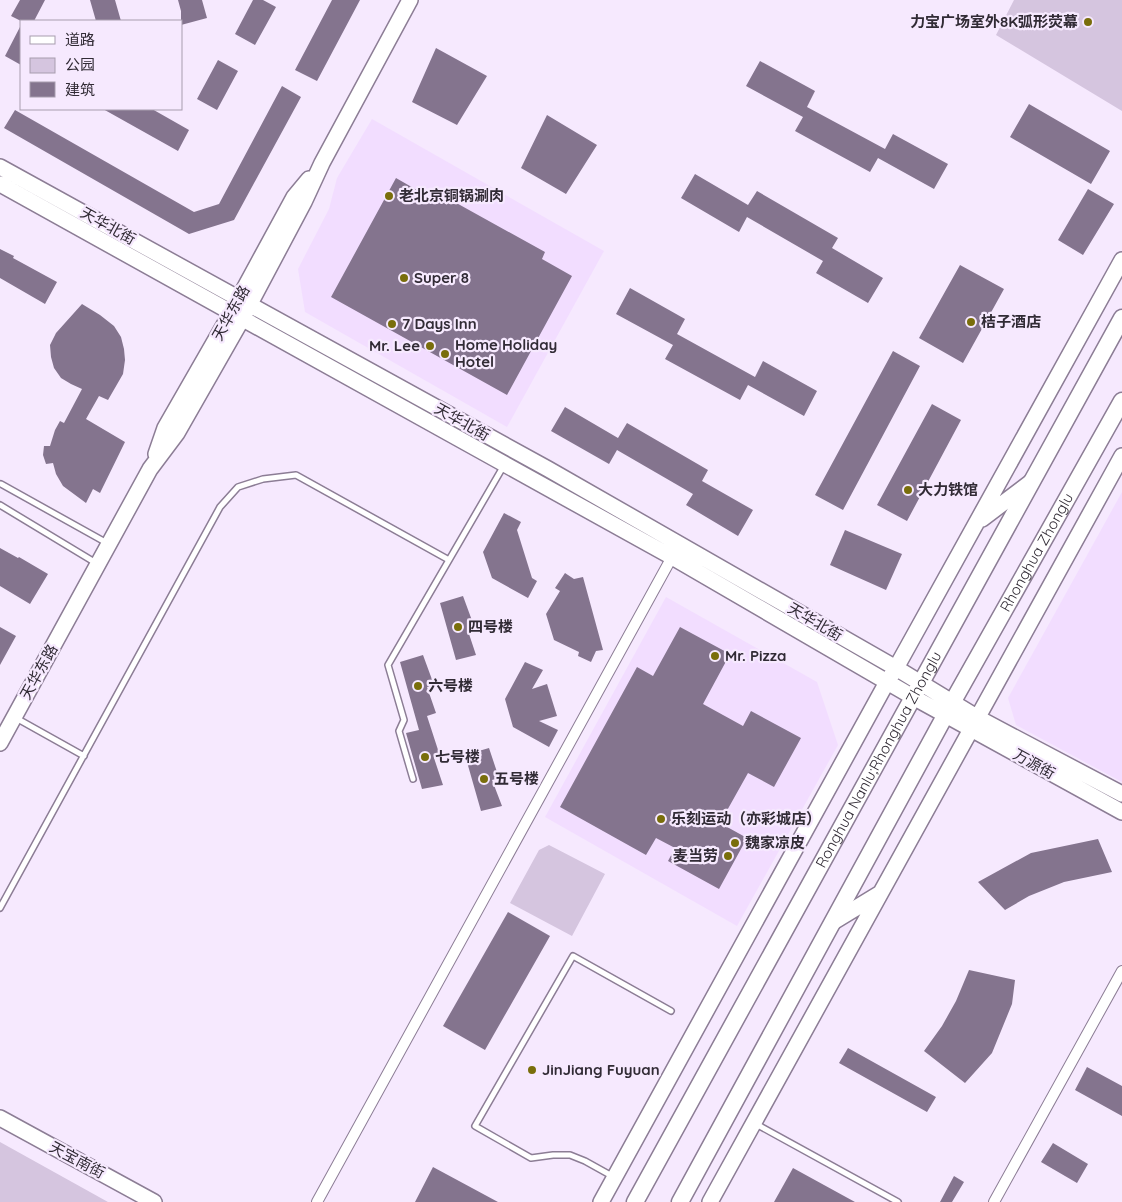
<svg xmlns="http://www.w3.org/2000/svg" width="1122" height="1202" viewBox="0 0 1122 1202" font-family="Quicksand,'Noto Sans SC',sans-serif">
<rect width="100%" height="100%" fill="#f6e9fe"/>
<path fill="#f2ddff" d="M372 119 604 251 507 427 305 312 298 269 329 209 337 178Z
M1122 492V782L1016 725 1008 698Z
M666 597 817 682 838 745 737 926 545 817Z"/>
<path fill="#d5c5df" d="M1014 0H1122V111L996 35Z
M549 845 605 874 572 936 510 903 539 850Z
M0 1142 108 1202H0Z"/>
<path fill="#84748e" d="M20 0H45L34 21H21L11 16Z
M90 0H115L121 21H96Z
M178 0H202L207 18 181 25V11Z
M253 0H263L276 7 255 45 235 34Z
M332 0H360L317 81 295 70Z
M21 25V65L5 56Z
M436 48 487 76 457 125 412 102Z
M218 60 238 71 217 110 197 99Z
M760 61 815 91 807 107 885 149 893 134 948 164 934 189 878 158 870 172 795 131 803 117 746 86Z
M282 86 301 97 234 220 189 234 4 128 15 110 194 212 219 204Z
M1029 104 1110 151 1091 184 1010 137Z
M103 109H152L189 130 178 151Z
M547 115 597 145 566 194 521 168Z
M695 174 748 205 757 191 838 238 832 248 883 278 868 303 816 273 823 261 747 217 739 232 681 198Z
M396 178 429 197 433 190 545 252 542 259 572 276 507 395 331 297Z
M1088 189 1114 204 1083 255 1058 240Z
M0 249 14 256 13 258 57 282 45 304 0 278Z
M960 265 1004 289 963 363 919 338Z
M630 288 685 319 677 334 755 377 763 361 817 391 804 416 748 385 740 400 665 359 673 345 616 314Z
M82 304 100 315 114 326 121 337 124 349 125 360 123 374 108 400 99 396 86 419 125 442 100 493 93 489 86 503 63 486 56 474 53 463 46 464 43 455 44 446H50L55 430 60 421 64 423 82 389 71 384 61 378 54 368 51 357 50 345 56 333Z
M893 351 920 366 843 510 815 495Z
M932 404 961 420 907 521 877 505Z
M565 407 618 438 627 423 708 470 702 481 753 510 738 536 686 505 693 494 617 450 609 464 551 431Z
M504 513 521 522 517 530 532 578 537 581 528 598 492 578 483 552Z
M845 530 902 554 886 590 830 565Z
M0 548 18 558 19 557 48 574 30 604 0 586Z
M565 573 574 579 583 577 603 650 596 651 591 662 578 656 579 652 554 640 546 614 560 591 555 588Z
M463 596 474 626 467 628 476 655 456 660 440 603Z
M0 627 16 636 0 665Z
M680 627 730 654 703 704 743 726 751 711 801 738 774 787 748 773 720 823 747 838 719 889 668 861 675 848 656 838 646 855 560 807 637 667 653 676Z
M423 655 434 685 427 687 436 713 427 716 440 756 434 758 443 785 422 789 406 733 419 730 400 662Z
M525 662 543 670 532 689 547 684 557 716 539 721 558 730 549 747 513 727 505 699Z
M489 748 499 778 492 780 502 806 481 811 465 755Z
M1098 839 1112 872 1064 882 1029 896 1005 910 978 882 1031 853Z
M508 912 550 936 485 1050 443 1026Z
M969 970 1015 980 1012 1004 992 1053 965 1083 924 1051 942 1026 956 1001Z
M848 1048 936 1097 927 1112 839 1063Z
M1087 1067 1122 1086V1116L1075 1090Z
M1053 1143 1088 1164 1077 1183 1041 1162Z
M433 1167 498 1202H415Z
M793 1168 855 1202H774Z
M954 1176 964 1182 952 1202H940Z"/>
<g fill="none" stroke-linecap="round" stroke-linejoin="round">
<g stroke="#8c7d95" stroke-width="8">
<path id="lane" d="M1 484 107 543
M0 505 96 563
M16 718 84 756
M413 779 399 731 404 720 388 665 503 467
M0 908 220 507 238 487 263 479 296 475 449 560
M756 1124 898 1202
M612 1176 585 1161 570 1155H553L531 1158 475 1126 573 956 671 1011"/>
</g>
<g stroke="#8c7d95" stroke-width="12">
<path id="street" d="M317 1202 672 557
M994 1202 1122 971"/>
</g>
<g stroke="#8c7d95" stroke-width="18">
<path id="secondary" d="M0 167 548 469 896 668 978 718 1122 794
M0 184 672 557 913 697 1122 812
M156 454 165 428 231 313 294 197 309 179
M982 519 1031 482
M0 743 150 469 177 433 242 319 304 202 322 163 410 0
M833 922 879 894
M0 1118 154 1202
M601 1202 887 682 896 668 1122 260
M710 1202 1122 456"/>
</g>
<g stroke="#8c7d95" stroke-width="19">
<g id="primary">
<path id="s1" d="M635 1202 1122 318"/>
<path id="s2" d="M680 1202 952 703 1122 401"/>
</g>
</g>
<use href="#lane" stroke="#fff" stroke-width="5"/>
<use href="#street" stroke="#fff" stroke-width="10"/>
<use href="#secondary" stroke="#fff" stroke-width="15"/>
<use href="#primary" stroke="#fff" stroke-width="16"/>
</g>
<g fill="#796e0b" stroke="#f6e9fe" stroke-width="2">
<circle cx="1088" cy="22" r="5"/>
<circle cx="389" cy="196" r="5"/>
<circle cx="404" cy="278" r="5"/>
<circle cx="971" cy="322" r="5"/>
<circle cx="392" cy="324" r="5"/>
<circle cx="430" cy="346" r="5"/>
<circle cx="445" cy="354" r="5"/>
<circle cx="908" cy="490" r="5"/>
<circle cx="458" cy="627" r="5"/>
<circle cx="715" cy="656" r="5"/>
<circle cx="418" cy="686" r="5"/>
<circle cx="425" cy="757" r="5"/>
<circle cx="484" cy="779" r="5"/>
<circle cx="661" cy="819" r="5"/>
<circle cx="735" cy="843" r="5"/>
<circle cx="728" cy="856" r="5"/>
<circle cx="532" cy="1070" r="5"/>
</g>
<g text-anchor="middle" stroke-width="4.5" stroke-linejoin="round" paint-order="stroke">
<g font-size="15" font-weight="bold" fill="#312b35" stroke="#f6e9fe" text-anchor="start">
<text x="1078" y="27" text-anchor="end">力宝广场室外8K弧形荧幕</text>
<text x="399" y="201">老北京铜锅涮肉</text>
<text x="414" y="283">Super 8</text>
<text x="981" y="327">桔子酒店</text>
<text x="402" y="329">7 Days Inn</text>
<text x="455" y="350">Home Holiday<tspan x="455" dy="17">Hotel</tspan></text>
<text x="420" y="351" text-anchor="end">Mr. Lee</text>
<text x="918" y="495">大力铁馆</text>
<text x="468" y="632">四号楼</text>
<text x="725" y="661">Mr. Pizza</text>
<text x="428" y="691">六号楼</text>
<text x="435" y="762">七号楼</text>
<text x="494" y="784">五号楼</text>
<text x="671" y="824">乐刻运动（亦彩城店）</text>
<text x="745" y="848">魏家凉皮</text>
<text x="718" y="861" text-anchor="end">麦当劳</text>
<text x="542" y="1075">JinJiang Fuyuan</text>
</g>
<g font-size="15" fill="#312b35" stroke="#f6e9fe">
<text transform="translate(108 226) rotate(29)" y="5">天华北街</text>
<text transform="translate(231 313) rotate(-61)" y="5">天华东路</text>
<text transform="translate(462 422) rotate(29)" y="5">天华北街</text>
<text dy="5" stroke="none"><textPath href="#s2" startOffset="741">Rhonghua Zhonglu</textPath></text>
<text transform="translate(815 622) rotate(30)" y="5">天华北街</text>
<text transform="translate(39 672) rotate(-61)" y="5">天华东路</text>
<text dy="5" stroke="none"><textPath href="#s1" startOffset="505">Ronghua Nanlu;Rhonghua Zhonglu</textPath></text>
<text transform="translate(1034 764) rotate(29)" y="5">万源街</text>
<text transform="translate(77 1160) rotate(28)" y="5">天宝南街</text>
</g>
</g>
<rect x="20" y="20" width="162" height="90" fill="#f6e9fe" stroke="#a79dae"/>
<rect x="30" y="36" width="25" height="8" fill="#ffffff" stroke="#a79dae"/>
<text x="65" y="45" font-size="15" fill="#312b35">道路</text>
<rect x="30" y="58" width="25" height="15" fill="#d5c5df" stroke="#a79dae"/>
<text x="65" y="70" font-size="15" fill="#312b35">公园</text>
<rect x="30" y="82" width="25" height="15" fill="#84748e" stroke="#a79dae"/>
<text x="65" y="95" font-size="15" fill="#312b35">建筑</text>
</svg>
